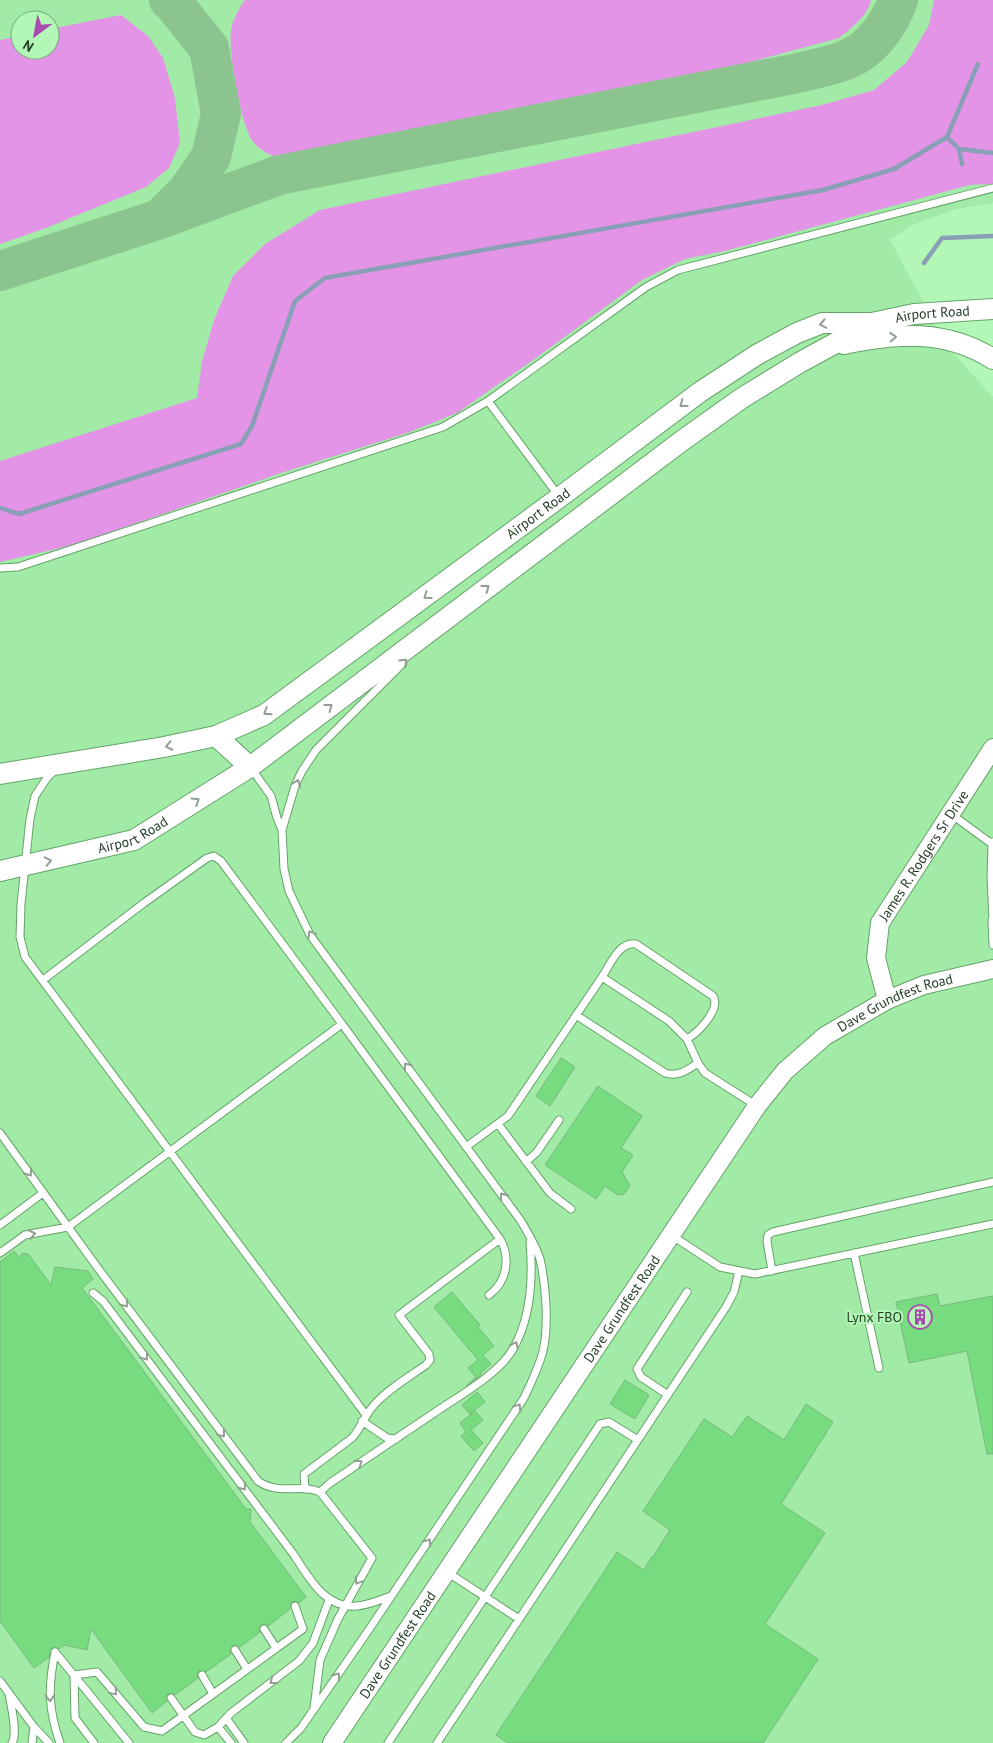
<svg xmlns="http://www.w3.org/2000/svg" width="993" height="1743" viewBox="0 0 993 1743" font-family="'PT Sans',sans-serif">
<rect width="100%" height="100%" fill="#b3f7b7"/>
<path fill="#a2eba7" fill-rule="evenodd" d="M0 0H993V203L956 209 912 225 890 240 947 346 993 397V1743H0ZM20 20H50V50H20Z"/>
<path fill="#e494e7" d="M245 0H871C868 16 851 28 839 38L653 88 299 160C282 159 263 156 252 140 241 125 228 50 231 31 232 21 239 8 245 0Z
M934 0H993V184L970 185 725 251 685 259 642 280 536 358 457 413 407 433 284 472 73 545 0 562V461L197 398 202 362 214 320 233 276 265 244 320 210 822 105 874 90 907 62 929 25Z
M121 15 148 36 163 58 175 98 180 143 169 168 146 187 46 228 0 244V40L20 36V50H50V29Z"/>
<g fill="none" stroke-linecap="round" stroke-linejoin="round">
<path stroke="#899fb5" stroke-width="4.5" d="M947 137 978 64
M959 149 993 153
M924 263 942 238 993 236
M0 508 19 514 241 444 252 426 295 301 325 278 823 190 894 169 947 137 959 149 962 164"/>
<path stroke="#8cc48f" stroke-width="40" d="M160 219 279 175 798 73C814 69 831 66 846 60 871 50 890 24 898 0
M0 271 160 219 187 192 211 157 221 114 209 48 173 3 169 0"/>
</g>
<path fill="#77db80" stroke="#77b87c" d="M561 1058 575 1067 550 1106 536 1096Z
M598 1086 642 1116 621 1148 633 1155 622 1172 630 1186 624 1194 618 1195 605 1186 596 1199 545 1165Z
M14 1251 19 1257 23 1253 28 1254 51 1285 55 1267 88 1271 93 1279 82 1288 246 1509H251L250 1522 306 1597 299 1603 296 1601 291 1602 290 1609 268 1626 264 1624 261 1625 259 1629 260 1632 240 1647 235 1645 232 1646 230 1650 231 1654 206 1672 202 1670 199 1671 197 1675 198 1678 175 1695 171 1693 168 1694 166 1698 167 1701 152 1713 91 1629 87 1650 64 1645 59 1649 54 1647 50 1650 49 1657 34 1668 0 1621V1262Z
M452 1292 480 1325 478 1327 494 1346 483 1355 491 1364 480 1374 481 1375 466 1386 476 1377 468 1368 478 1360 434 1307Z
M937 1294 940 1306 993 1296V1454H987L967 1351 909 1363 896 1302Z
M625 1380 649 1395 635 1419 610 1404Z
M477 1392 485 1402 470 1414 462 1405Z
M806 1404 833 1422 781 1504 825 1533 765 1624 818 1659 763 1743H508L496 1735 617 1552 644 1570 652 1556 653 1557 670 1530 643 1511 704 1419 732 1437 747 1416 784 1440Z
M475 1411 483 1420 471 1430 483 1443 474 1451 461 1436 466 1432 460 1423Z"/>
<g fill="none" stroke-linecap="round" stroke-linejoin="round">
<g stroke="#64a468" stroke-width="9">
<path id="service" d="M488 401 558 495
M0 568 18 567 443 427 488 401 646 287 678 270 993 188
M251 768 271 796 277 818 282 830
M55 770 47 778 35 796 30 819 21 904 20 937 25 957 366 1415
M951 814 992 844 993 842
M992 844 991 876 993 920
M992 920 993 945
M602 977C610 965 619 941 636 944L713 996C721 1009 699 1032 687 1039
M43 980 144 903 207 858 214 856 221 861 342 1024
M576 1015 665 1073C679 1077 687 1070 698 1063
M498 1124 550 1193 571 1209
M0 1133 100 1271 258 1481C279 1496 300 1483 320 1492L372 1558 338 1619 320 1660 314 1708
M466 1147 508 1116 602 977 669 1021 687 1039 698 1063 705 1073 757 1106
M526 1162 537 1152 559 1120
M0 1225 43 1193
M671 1235 720 1267 755 1274 993 1224
M0 1253 25 1235 68 1227 342 1024 500 1239 399 1315 429 1354 430 1360 426 1365C409 1377 388 1389 374 1405 365 1415 361 1428 352 1438L304 1474 305 1489
M854 1253 879 1368
M772 1271 767 1241 768 1235 773 1232 993 1182
M93 1293 103 1301 294 1555C309 1578 325 1609 357 1606 369 1605 380 1600 391 1596
M489 1295C507 1282 511 1258 500 1239
M668 1395 641 1377 637 1369 687 1292
M362 1421 387 1438 396 1439
M320 1492 330 1483C366 1459 401 1435 437 1411 459 1396 500 1373 513 1349 531 1318 533 1277 530 1242
M447 1572 519 1619
M264 1629 276 1648
M235 1650 247 1669
M55 1652 129 1743
M55 1652C48 1687 48 1709 60 1743
M202 1675 213 1694
M0 1681 34 1727 49 1743
M9 1694C11 1706 18 1733 12 1743
M171 1698 195 1732 204 1735 218 1727 231 1713 299 1661 313 1643 329 1600
M226 1718 244 1743
M218 1727 231 1743
M32 1743 34 1727
M94 1743 75 1718 74 1675 97 1672 144 1727 162 1731 303 1629 295 1606
M286 1743 301 1728 368 1631 524 1398C531 1383 539 1367 543 1351 549 1325 546 1285 540 1259 536 1246 528 1233 521 1221L310 935 289 891 284 869 282 830 295 786 302 771 316 750 403 663
M388 1743 600 1424 609 1422 638 1440
M437 1743 726 1307 734 1292 739 1271"/>
</g>
<g stroke="#64a468" stroke-width="20">
<g id="tertiary">
<path id="s1" d="M887 1000 876 958 880 923 993 748"/>
<path id="s2" d="M332 1743 757 1106 785 1071 825 1036 887 1000 924 985 993 969"/>
</g>
</g>
<g stroke="#64a468" stroke-width="22">
<g id="secondary">
<path d="M844 344C898 333 945 329 993 359"/>
<path d="M216 736 250 767"/>
<path id="s3" d="M0 774 164 747 216 736 264 715 560 497 700 392 758 354 797 333 822 323H870"/>
<path id="s4" d="M0 871 134 840 250 767 683 440 742 398 799 363 872 323 914 314 993 309"/>
</g>
</g>
<use href="#service" stroke="#fff" stroke-width="7"/>
<use href="#tertiary" stroke="#fff" stroke-width="18"/>
<use href="#secondary" stroke="#fff" stroke-width="20"/>
</g>
<defs><path id="oneway-chevron" d="M-2-3.5L2.5 0L-2 3.5" fill="none" stroke-width="1.6" stroke-linecap="round" stroke-linejoin="round" transform="scale(1.25)"/></defs>
<g stroke="#919e92">
<use href="#oneway-chevron" transform="translate(823 324) rotate(169)"/>
<use href="#oneway-chevron" transform="translate(893 337) rotate(-4)"/>
<use href="#oneway-chevron" transform="translate(683 404) rotate(143)"/>
<use href="#oneway-chevron" transform="translate(486 588) rotate(-37)"/>
<use href="#oneway-chevron" transform="translate(427 596) rotate(144)"/>
<use href="#oneway-chevron" transform="translate(404 662) rotate(-44)"/>
<use href="#oneway-chevron" transform="translate(329 707) rotate(-37)"/>
<use href="#oneway-chevron" transform="translate(267 712) rotate(147)"/>
<use href="#oneway-chevron" transform="translate(169 746) rotate(168)"/>
<use href="#oneway-chevron" transform="translate(297 783) rotate(-67)"/>
<use href="#oneway-chevron" transform="translate(196 801) rotate(-32)"/>
<use href="#oneway-chevron" transform="translate(48 861) rotate(-13)"/>
<use href="#oneway-chevron" transform="translate(311 934) rotate(-121)"/>
<use href="#oneway-chevron" transform="translate(407 1066) rotate(-126)"/>
<use href="#oneway-chevron" transform="translate(29 1173) rotate(54)"/>
<use href="#oneway-chevron" transform="translate(503 1196) rotate(-126)"/>
<use href="#oneway-chevron" transform="translate(32 1234) rotate(-12)"/>
<use href="#oneway-chevron" transform="translate(125 1304) rotate(53)"/>
<use href="#oneway-chevron" transform="translate(515 1345) rotate(-63)"/>
<use href="#oneway-chevron" transform="translate(145 1357) rotate(53)"/>
<use href="#oneway-chevron" transform="translate(518 1407) rotate(-56)"/>
<use href="#oneway-chevron" transform="translate(222 1434) rotate(53)"/>
<use href="#oneway-chevron" transform="translate(359 1463) rotate(-34)"/>
<use href="#oneway-chevron" transform="translate(243 1487) rotate(53)"/>
<use href="#oneway-chevron" transform="translate(428 1542) rotate(-56)"/>
<use href="#oneway-chevron" transform="translate(358 1581) rotate(121)"/>
<use href="#oneway-chevron" transform="translate(337 1676) rotate(-55)"/>
<use href="#oneway-chevron" transform="translate(273 1681) rotate(143)"/>
<use href="#oneway-chevron" transform="translate(114 1692) rotate(49)"/>
<use href="#oneway-chevron" transform="translate(50 1698) rotate(87)"/>
</g>
<defs>
<g id="building-ring" transform="scale(1.25)"><circle r="9.5" fill="#b3f7b7" stroke="#ab49b0" stroke-width="1.5"/><path d="M-4-6H4V6H1V3H-1V6H-4ZM-2.5-4.3h1.7v1.8h-1.7ZM.8-4.3h1.7v1.8H.8ZM-2.5-1h1.7V.8h-1.7ZM.8-1h1.7V.8H.8Z" fill="#ab49b0"/></g>
</defs>
<g fill-rule="evenodd">
<use href="#building-ring" x="920" y="1317"/>
</g>
<g text-anchor="middle" stroke-width="4" stroke-linejoin="round" paint-order="stroke">
<g font-size="14" fill="#233e25" stroke="#b3f7b7">
<text dy="5" stroke="none"><textPath href="#s4" startOffset="1101">Airport Road</textPath></text>
<text dy="5" stroke="none"><textPath href="#s3" startOffset="612">Airport Road</textPath></text>
<text dy="5" stroke="none"><textPath href="#s4" startOffset="138">Airport Road</textPath></text>
<text dy="5" stroke="none"><textPath href="#s1" startOffset="159">James R. Rodgers Sr Drive</textPath></text>
<text dy="5" stroke="none"><textPath href="#s2" startOffset="942">Dave Grundfest Road</textPath></text>
<text dy="5" stroke="none"><textPath href="#s2" startOffset="522">Dave Grundfest Road</textPath></text>
<text dy="5" stroke="none"><textPath href="#s2" startOffset="118">Dave Grundfest Road</textPath></text>
</g>
<g font-size="14" fill="#233e25" stroke="#b3f7b7" text-anchor="end">
<text x="902" y="1322">Lynx FBO</text>
</g>
</g>
<g transform="translate(35 35) rotate(212)"><circle r="24" fill="#b3f7b7" stroke="#79ad7d"/>
<path d="M0-4L9 19L0 12L-9 19Z" fill="#ab49b0"/>
<text y="-8" font-size="14" font-weight="bold" text-anchor="middle" fill="#233e25">N</text>
</g>
</svg>
